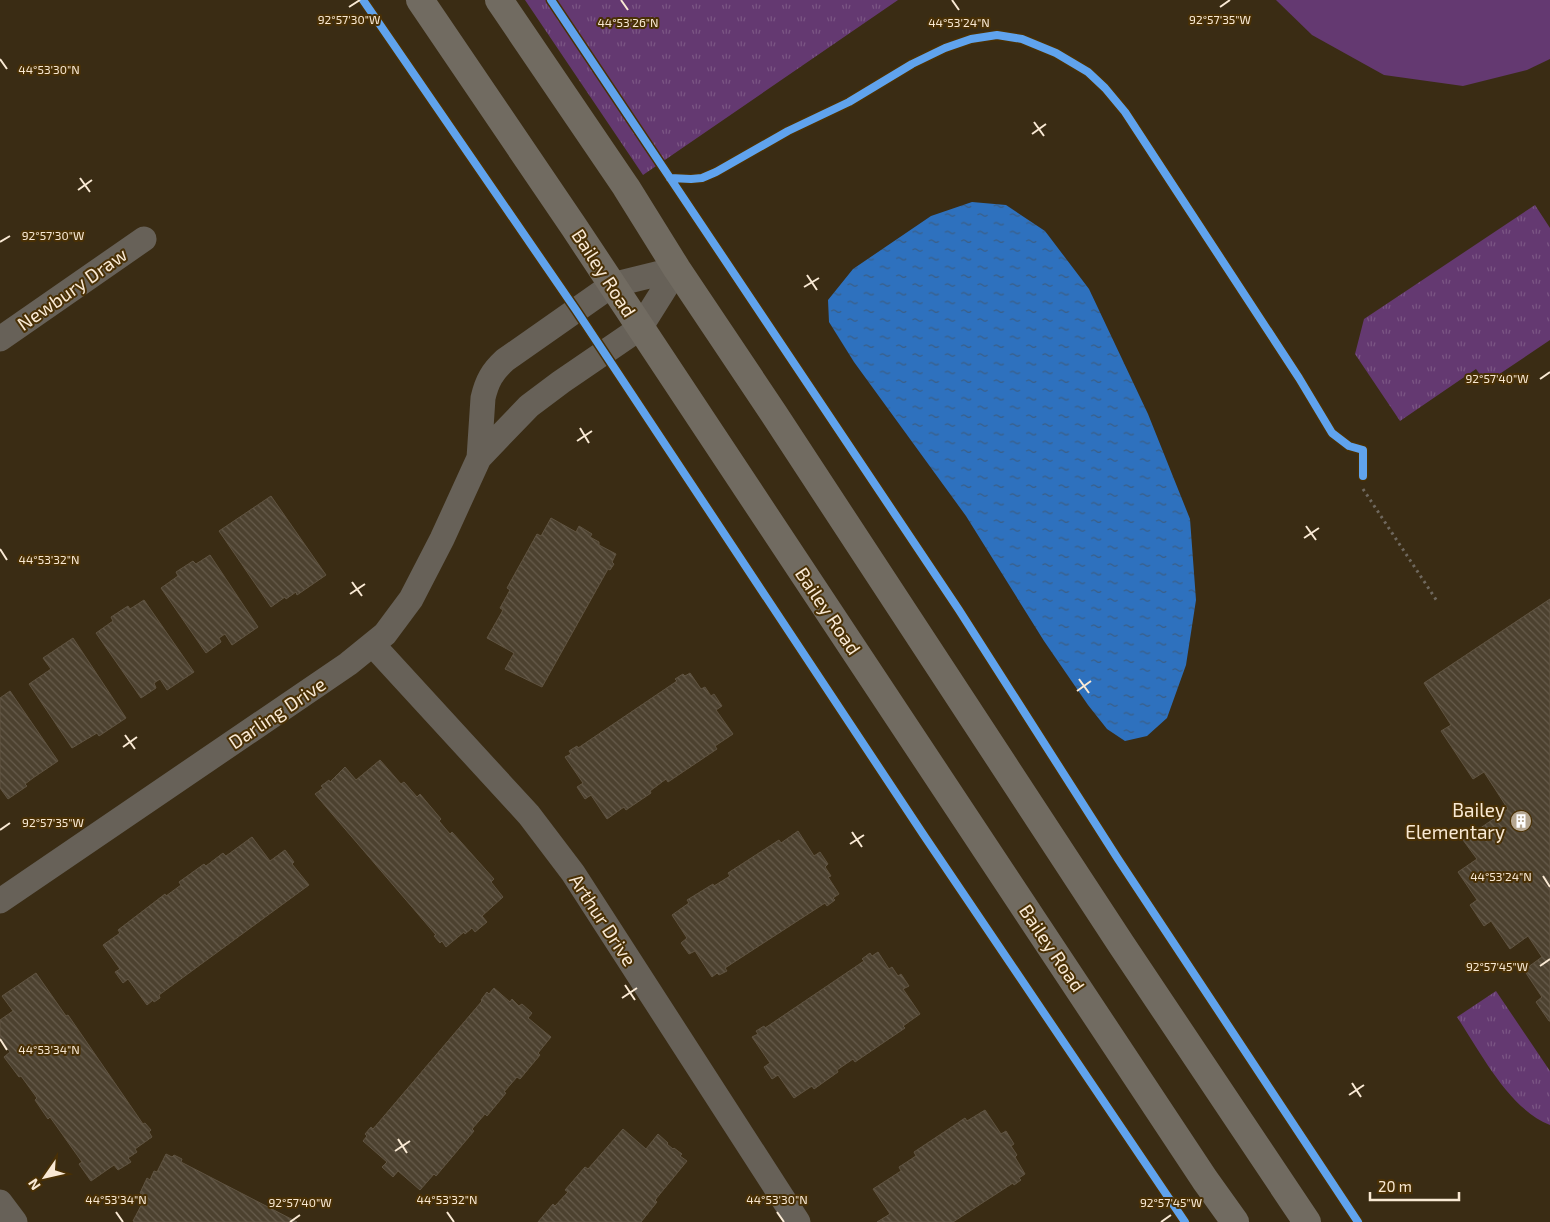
<svg xmlns="http://www.w3.org/2000/svg" width="1550" height="1222" viewBox="0 0 1550 1222" font-family="'Exo 2',sans-serif">
<defs>
<pattern id="park-tufts" width="24" height="20" patternUnits="userSpaceOnUse" patternTransform="scale(1.25)"><rect width="24" height="20" fill="#643971"/><path d="M3 7l-1-3M5 7V3M7 7l1-3M15 17l-1-3M17 17v-4M19 17l1-3" fill="none" stroke="#7b5684"/></pattern>
<pattern id="water-ripples" width="26" height="14" patternUnits="userSpaceOnUse" patternTransform="scale(1.25)"><rect width="26" height="14" fill="#2e71be"/><path d="M2 4q2-2 4 0t4 0M15 11q2-2 4 0t4 0" fill="none" stroke="#3b5e85"/></pattern>
<pattern id="building-back-hatch" width="6" height="6" patternUnits="userSpaceOnUse" patternTransform="scale(1.25)"><rect width="6" height="6" fill="#4c412f"/><path d="M-1 5l2 2M0 0l6 6M5-1l2 2" fill="none" stroke="#675c4c"/></pattern>
</defs>
<rect width="100%" height="100%" fill="#3a2c14"/>
<path fill="url(#park-tufts)" d="M525 0H898L643 175Z
M1535 205 1550 228V340L1486 383 1476 369 1400 421 1355 354 1364 319Z
M1496 991 1550 1071V1125C1509 1109 1481 1053 1457 1017Z"/>
<path fill="#643971" d="M1276 0H1550V59L1527 70 1463 86 1384 75 1312 35Z"/>
<path fill="url(#water-ripples)" d="M972 202 1006 205 1045 231 1089 289 1148 414 1190 519 1196 600 1186 665 1167 718 1147 736 1125 741 1107 729 1088 705 1044 641 966 516 854 362 829 322 828 300 853 269 931 216Z"/>
<path fill="url(#building-back-hatch)" stroke="#605442" d="M271 496 326 575 297 595 296 592 286 599 285 597 271 607 219 531Z
M551 518 576 532 579 526 592 534 590 537 599 542V545L616 554 612 562 614 564 610 570 608 569 542 687 505 669 514 653 487 638 503 610 500 608 510 590 507 588 537 534 541 536Z
M210 555 258 627 232 645 225 634 219 638 221 642 206 653 161 588 178 576 176 572 193 561 196 564Z
M1550 599V1021H1549L1536 1002 1542 997 1524 970 1542 957 1528 936 1510 949 1491 921 1484 926 1470 905 1477 900 1458 872 1477 859 1463 840 1508 809 1484 772 1473 779 1441 731 1451 725 1424 683Z
M144 600 194 672 167 690 160 679 154 683 156 688 141 698 96 633 113 621 111 617 128 606 130 609Z
M73 638 126 718 99 736 97 733 72 748 29 684 51 669 43 658Z
M690 673 701 689 705 687 711 696 714 694 722 706 716 710 733 734 715 746 717 749 668 782 666 779 650 791 651 793 626 810 624 807 607 819 591 795 585 799 577 787 583 783 565 757 571 754 569 751 577 746 578 748 677 681 675 679 683 674 685 676Z
M10 691 58 761 33 778 25 784 27 786 8 799 0 788V698Z
M380 760 401 784 404 782 417 797 420 794 441 819 439 821 450 834 452 832 494 879 491 882 503 897 482 916 487 922 475 932 472 928 465 934 464 932 446 947 442 941 440 943 434 936 436 935 315 794 323 788 321 786 329 780 330 782 345 767 356 780Z
M798 831 814 856 820 852 828 864 825 867 831 876 828 877 839 894 833 898 835 900 827 906 825 903 725 968 727 971 719 975 717 973 712 977 695 951 689 954 681 943 687 938 672 915 689 903 687 900 713 884 714 886 730 876 728 873 779 840 781 843Z
M252 837 270 861 285 850 294 862 292 864 309 885 159 995 160 998 154 1002 153 1000 147 1005 128 979 123 983 115 972 120 969 103 945 120 933 118 930 165 894 166 896 181 885 179 882 204 864 206 866 223 853 226 856Z
M878 952 889 969 892 967 898 976 901 974 909 986 903 989 920 1014 903 1026 905 1028 855 1062 853 1059 837 1070 838 1072 814 1089 812 1086 794 1098 778 1075 772 1079 764 1067 770 1063 752 1037 758 1034 756 1031 764 1026 765 1028 864 961 862 959 870 953 872 956Z
M36 973 66 1016 68 1015 143 1124 145 1123 151 1130 149 1132 152 1137 135 1149 137 1152 128 1158 131 1162 118 1170 114 1165 91 1181 79 1164 82 1162 50 1117 48 1119 35 1100 37 1098 21 1076 19 1077 4 1057 10 1052 0 1038V1020L13 1011 2 996Z
M494 988 510 1002 512 999 519 1006 522 1004 532 1013 528 1018 551 1037 538 1053 540 1055 520 1079 517 1077 504 1092 506 1093 487 1116 485 1114 472 1129 474 1131 436 1176 434 1174 420 1190 398 1171 393 1177 382 1167 387 1162 363 1141 367 1136 365 1134 371 1127 373 1129 482 1001 481 1000 487 992 489 994Z
M985 1110 1001 1134 1006 1131 1014 1144 1011 1146 1017 1155 1015 1157 1025 1174 1019 1178 1021 1180 1014 1185 1013 1183 953 1222H877L890 1214 873 1189 901 1171 899 1167 916 1156 914 1152 965 1118 967 1121Z
M623 1129 646 1149 658 1134 668 1143 667 1144 673 1149 674 1148 682 1154 680 1156 687 1161 655 1200 657 1202 641 1222H538L553 1204 555 1206 568 1192 565 1190 585 1167 588 1169Z
M166 1154 172 1157 174 1155 182 1159 181 1162 297 1222H135L133 1221 146 1196 140 1193 147 1178 150 1180 154 1171 157 1172Z"/>
<g fill="none" stroke-linecap="round" stroke-linejoin="round">
<path stroke="#6f685e" stroke-width="3" stroke-dasharray="2.5 4" stroke-linecap="butt" d="M1363 489 1437 601"/>
<path stroke="#676158" stroke-width="25" d="M0 339 144 239
M479 458 483 398C487 381 492 372 505 360L612 285 677 269
M373 645 529 815 573 873 798 1222
M0 901 348 664 385 634 411 599 442 539 479 458 529 406 561 382 640 328 677 269
M0 1202 15 1222"/>
<path stroke="#716b61" stroke-width="28" d="M420 0 574 227 1205 1180 1235 1222
M499 0 626 187 677 269 774 414 1121 944 1307 1222"/>
<g stroke="#493005" stroke-width="11">
<path id="cycleway" d="M363 0 576 310 923 834 1185 1222
M551 0 959 610 1118 859 1358 1222
M670 178 691 179 702 178 716 172 788 131 849 102 912 64 945 48 971 39 997 35 1022 39 1056 53 1088 72 1105 88 1125 112 1299 378 1332 433 1349 446 1363 450V476"/>
</g>
<use href="#cycleway" stroke="#60a3ed" stroke-width="8"/>
</g>
<path fill="none" stroke="#f9e9d4" stroke-width="2" d="M621 0 628 10M952 0 959 10M349 7 360 0M1220 7 1230 0M0 59 7 69M1034 122 1044 136M1032 134 1046 124M80 178 90 192M78 190 92 180M0 242 10 236M807 275 817 290M804 287 819 278M1540 379 1550 372M580 428 589 443M577 441 592 431M1306 526 1316 540M1304 538 1319 528M0 549 7 560M352 582 362 596M350 594 365 584M1079 679 1089 693M1077 691 1091 681M125 735 135 749M123 747 137 737M0 830 10 823M852 832 862 847M850 844 864 835M1543 876 1550 887M1540 966 1550 959M625 985 635 1000M622 998 637 988M0 1039 7 1050M1352 1083 1361 1097M1349 1095 1364 1085M398 1139 407 1153M395 1151 410 1141M116 1212 123 1222M447 1212 454 1222M777 1212 784 1222M290 1222 300 1215M1161 1222 1171 1215"/>
<defs>
<g id="building-disc" transform="scale(1.125)"><circle r="9.5" fill="#b6a791" stroke="#493005"/><path d="M-4-6H4V6H1V3H-1V6H-4ZM-2.5-4.3h1.7v1.8h-1.7ZM.8-4.3h1.7v1.8H.8ZM-2.5-1h1.7V.8h-1.7ZM.8-1h1.7V.8H.8Z" fill="#fff"/></g>
</defs>
<g fill-rule="evenodd">
<use href="#building-disc" x="1521" y="821"/>
</g>
<g text-anchor="middle" stroke-width="4" stroke-linejoin="round" paint-order="stroke">
<g font-size="19" fill="#f9e9d4" stroke="#493005">
<text transform="translate(604 273) rotate(57)" y="7">Bailey Road</text>
<text transform="translate(72 289) rotate(-35)" y="7">Newbury Draw</text>
<text transform="translate(828 611) rotate(56)" y="7">Bailey Road</text>
<text transform="translate(277 713) rotate(-34)" y="7">Darling Drive</text>
<text transform="translate(603 920) rotate(57)" y="7">Arthur Drive</text>
<text transform="translate(1052 948) rotate(56)" y="7">Bailey Road</text>
</g>
<g font-size="19" fill="#f9e9d4" stroke="#493005" text-anchor="end">
<text x="1505" y="817">Bailey<tspan x="1505" dy="22">Elementary</tspan></text>
</g>
</g>
<g font-size="12" text-anchor="middle" fill="#f9e9d4" stroke="#493005" stroke-width="4" stroke-linejoin="round" paint-order="stroke">
<text x="349" y="24">92°57'30"W</text>
<text x="1220" y="24">92°57'35"W</text>
<text x="628" y="27">44°53'26"N</text>
<text x="959" y="27">44°53'24"N</text>
<text x="49" y="74">44°53'30"N</text>
<text x="53" y="240">92°57'30"W</text>
<text x="1497" y="383">92°57'40"W</text>
<text x="49" y="564">44°53'32"N</text>
<text x="53" y="827">92°57'35"W</text>
<text x="1501" y="881">44°53'24"N</text>
<text x="1497" y="971">92°57'45"W</text>
<text x="49" y="1054">44°53'34"N</text>
<text x="116" y="1204">44°53'34"N</text>
<text x="447" y="1204">44°53'32"N</text>
<text x="777" y="1204">44°53'30"N</text>
<text x="300" y="1207">92°57'40"W</text>
<text x="1171" y="1207">92°57'45"W</text>
</g>
<g transform="translate(45 1177) rotate(236)" stroke="#493005" stroke-width="4" paint-order="stroke">
<path d="M0-4L9 19L0 12L-9 19Z" fill="#f9e9d4"/>
<text y="-8" font-size="14" font-weight="bold" text-anchor="middle" fill="#f9e9d4">N</text>
</g>
<path d="M1370 1192v8h89v-8" fill="none" stroke="#f9e9d4" stroke-width="2.5"/>
<text x="1378" y="1192" font-size="15" fill="#f9e9d4" stroke="#493005" stroke-width="4" paint-order="stroke">20 m</text>
</svg>
